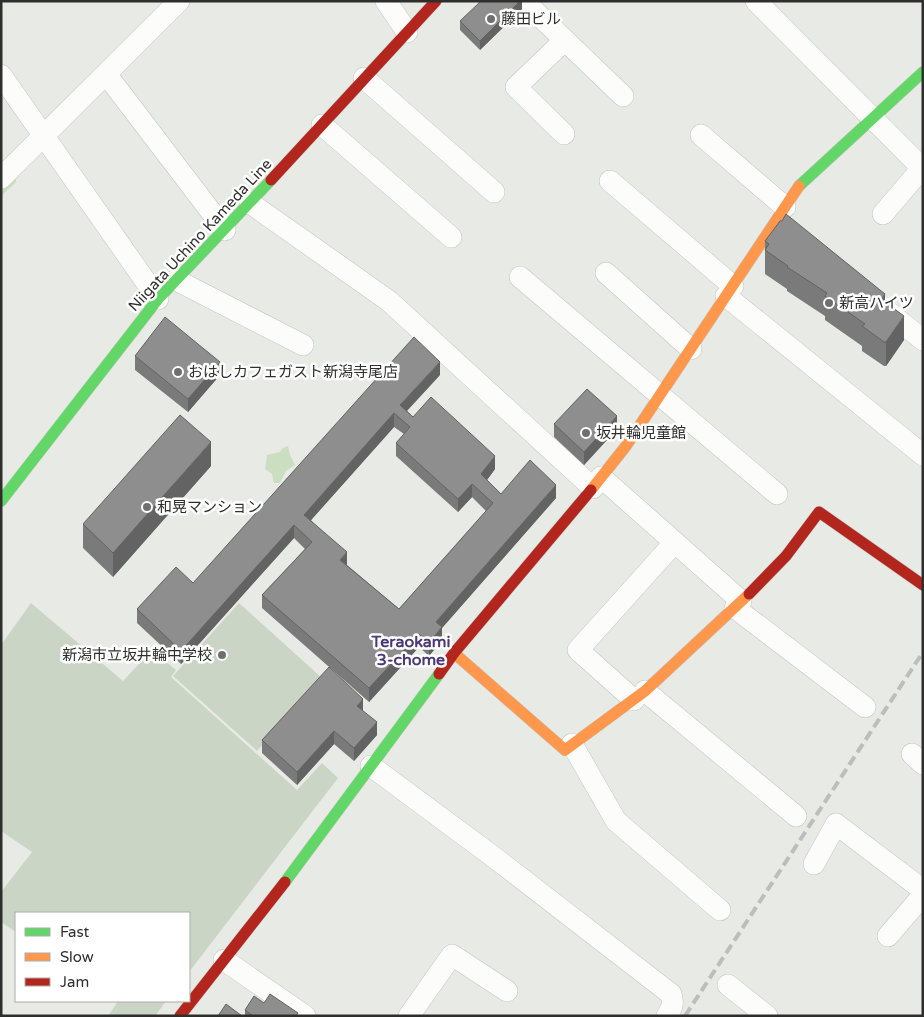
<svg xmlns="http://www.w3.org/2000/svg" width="924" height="1017" viewBox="0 0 924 1017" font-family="'Varela Round','Noto Sans JP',sans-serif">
<rect width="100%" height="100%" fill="#e8eae6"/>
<path fill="#cbd5c6" d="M31 603 123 681 152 650 176 670 171 677 297 790 322 763 338 778 189 972V913H16V932L1 922V892L32 852 1 831V645Z
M239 603 322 678 257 751 173 676Z
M114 1001H166L155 1016H108L117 1003Z"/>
<path fill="#cbdec0" d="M288 446 290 455 295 465 286 471 280 483H274L272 474 265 469 267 455 280 452 283 448Z"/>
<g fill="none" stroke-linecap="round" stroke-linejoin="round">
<path stroke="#cbdec0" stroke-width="6" d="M1 192 13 181"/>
<g stroke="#c4c6c3" stroke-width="22">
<path id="street" d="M386 1 407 32
M524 1 623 96
M756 1 923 169
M106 74 225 230
M1 75 158 299
M364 78 494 192
M322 125 451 237
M564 134 516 87 565 40
M701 135 785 207
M1 178 179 1
M610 181 733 286
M250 203 389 301 593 488
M883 214 922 168
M606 273 691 349
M520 277 777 494
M176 280 303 345
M726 296 923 455
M881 306 923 340
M601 477 741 601
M735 608 865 707
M645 691 796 816
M634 700 578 650 675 542
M572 744 616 821 720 910
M912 754 923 764
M371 766 495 858 671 994C674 1003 672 1008 667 1016
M814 864 836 824 923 890
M888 936 923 895
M224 960 305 1016
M728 985 767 1016
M409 1016 452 955 507 991"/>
</g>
<g stroke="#c4c6c3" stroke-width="12">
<path id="fast" d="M799 186 923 72
M1 501 158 299 271 180
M285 882 439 674"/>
</g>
<g stroke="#c4c6c3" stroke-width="12">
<path id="slow" d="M591 490 626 446 799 186
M454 653 565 750 645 691 749 594"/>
</g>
<g stroke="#c4c6c3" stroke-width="12">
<path id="jam" d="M271 180 436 1
M749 594 786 556 819 512 923 585
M439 674 454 653 591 490
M180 1016 285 882"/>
</g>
<use href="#street" stroke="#fcfcfb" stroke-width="21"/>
<use href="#fast" stroke="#63d668" stroke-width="11"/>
<use href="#slow" stroke="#ff974d" stroke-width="11"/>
<use href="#jam" stroke="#b3261e" stroke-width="11"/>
<path stroke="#bdbdbc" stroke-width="4" stroke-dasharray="10 5" stroke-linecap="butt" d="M685 1016 923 652"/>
</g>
<path fill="#797a79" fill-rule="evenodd" d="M522 1V9L480 50 460 30V21Z
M765 241 885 302 904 340 886 366H884L862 351V346L825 320V316L787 291V289L765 274Z
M135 356 220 375 188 412 135 370Z
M440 375 407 411 413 417 495 469 487 480 501 494 556 498 442 628V640L429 656 419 647 369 702 262 608V595L305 549 294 538 181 664 137 623V609L193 583ZM394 427 404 434 396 443V456L458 512 472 497 486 511 399 609 347 565 311 520Z
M554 424 617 429 584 465 554 437Z
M211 466 113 577 83 548V524Z
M363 711 377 735 354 761 334 744 297 785 262 753V740Z
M264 1003 298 1016H245V1010Z"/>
<path fill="#636363" d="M520 1H522V9L480 50V41Z
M885 294V318L881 299Z
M904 316V340L886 366V342Z
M220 362V375L188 412V399Z
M440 362V375L400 418V405Z
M394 413V427L304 528V515Z
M617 416V429L584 465V452Z
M211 442V466L113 577V553Z
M495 456V469L481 488V474Z
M472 484V497L458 512V499Z
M556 485V498L442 628V640L429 656V643L436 622Z
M294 525V538L181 664V651Z
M347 552V565L340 560Z
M419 634V647L369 702V688Z
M363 699V712L357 706Z
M377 722V735L354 761V748Z
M334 731V744L297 785V772Z"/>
<path fill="#8d8e8d" stroke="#636363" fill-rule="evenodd" d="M481 1H520L480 41 460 21Z
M786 214 885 294 881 299 904 316 886 342H884L862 326 865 324 825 296 827 293 787 267 788 266 765 250 769 244 765 241 780 221H782Z
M165 317 220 362 188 399 135 356Z
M414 337 440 362 400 405 413 417 431 397 495 456 481 474 501 494 530 460 556 485 436 622 442 627 429 643 419 634 369 688 262 595 312 542 294 525 181 651 137 609 176 567 193 583ZM394 413 410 427 396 443 458 499 472 484 493 503 399 609 340 560 347 552 304 515Z
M587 389 617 416 584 452 554 424Z
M180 415 211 442 113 553 83 524Z
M329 667 363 699 357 706 377 722 354 748 334 731 297 772 262 740Z
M270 994 298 1013 296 1016H253L245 1010 254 996 264 1003Z
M226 1004 242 1016H218Z"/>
<g fill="#6f706e" stroke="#fff" stroke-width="2">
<circle cx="491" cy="19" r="5"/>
<circle cx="829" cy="303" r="5"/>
<circle cx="178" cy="372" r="5"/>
<circle cx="586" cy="433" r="5"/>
<circle cx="147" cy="507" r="5"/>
<circle cx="222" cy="655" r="5"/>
</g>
<g text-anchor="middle" stroke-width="5" stroke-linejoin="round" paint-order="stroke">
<g font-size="15" fill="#2e2f2d" stroke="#fff" text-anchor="start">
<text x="501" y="24">藤田ビル</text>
<text x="839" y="308">新高ハイツ</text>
<text x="188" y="377">おはしカフェガスト新潟寺尾店</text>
<text x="596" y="438">坂井輪児童館</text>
<text x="157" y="512">和晃マンション</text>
<text x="212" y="660" text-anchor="end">新潟市立坂井輪中学校</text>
</g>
<g font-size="15" fill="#2e2f2d" stroke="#fff">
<text transform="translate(200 235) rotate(-47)" y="5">Niigata Uchino Kameda Line</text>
</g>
<g font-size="16" font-weight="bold" fill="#4d3774" stroke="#fff">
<text x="411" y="647">Teraokami<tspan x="411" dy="18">3-chome</tspan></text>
</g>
</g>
<rect width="924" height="1017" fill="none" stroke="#2e2f2d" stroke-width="5"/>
<rect x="15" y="912" width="175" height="90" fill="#ffffff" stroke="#abacab"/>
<rect x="25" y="928" width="25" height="8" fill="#63d668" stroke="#abacab"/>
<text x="60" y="937" font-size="15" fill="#2e2f2d">Fast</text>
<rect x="25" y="953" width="25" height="8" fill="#ff974d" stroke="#abacab"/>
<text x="60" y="962" font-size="15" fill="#2e2f2d">Slow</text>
<rect x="25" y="978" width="25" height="8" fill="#b3261e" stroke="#abacab"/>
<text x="60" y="987" font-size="15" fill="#2e2f2d">Jam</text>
</svg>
